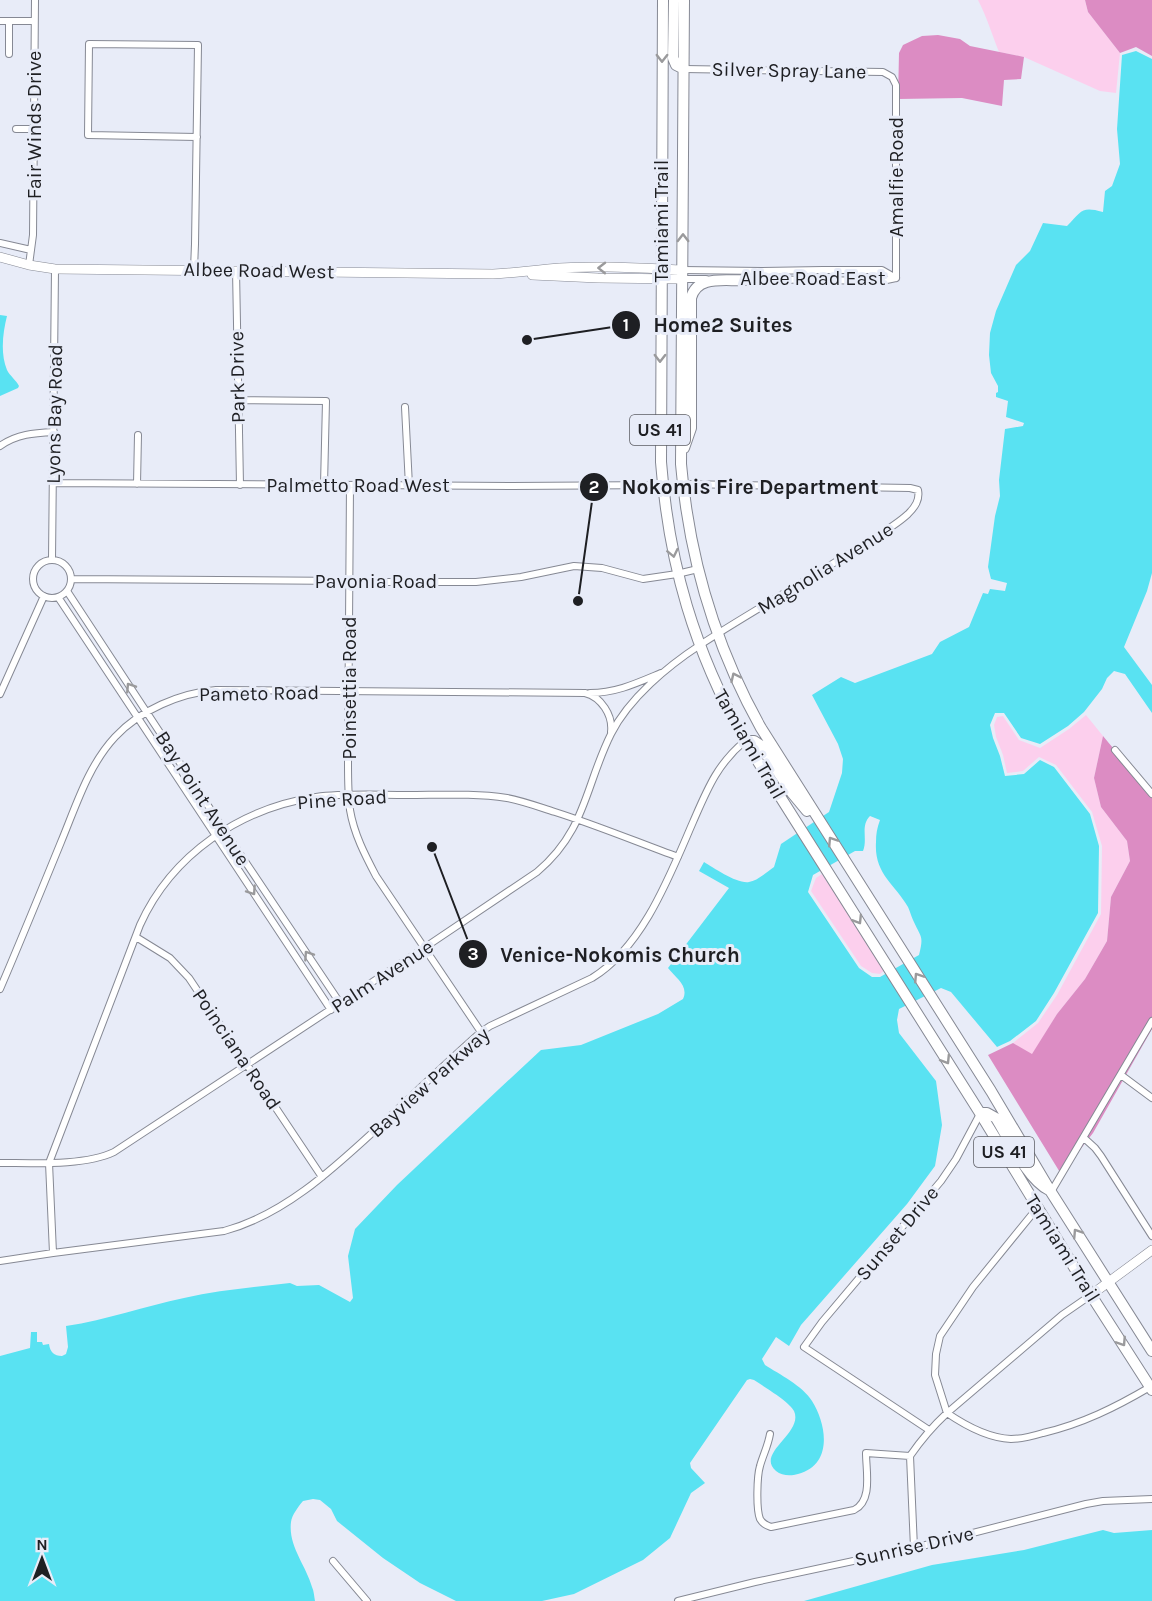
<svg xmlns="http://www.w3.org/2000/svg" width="1152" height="1601" viewBox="0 0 1152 1601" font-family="Karla,sans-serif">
<rect width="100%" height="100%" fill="#e8ecf8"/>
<path fill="#fccfed" d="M978 0H1085L1088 12 1120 53 1116 93 1100 91 1024 57 999 52C992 35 987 17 978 0Z
M1086 715 1103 736 1094 778 1101 807 1127 841 1130 861 1111 897 1107 941 1085 979 1057 1014 1032 1055 1013 1043 1038 1023 1057 995 1101 914 1102 846 1092 812 1056 765 1039 757 1023 771 1007 773 1003 755 996 737 994 725 997 717 1003 716 1019 740 1040 748 1069 729Z
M822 874 885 970 880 974 872 973 861 966 811 891 816 878Z"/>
<path fill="#dc8cc3" d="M1085 0H1152V56L1136 47 1120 53 1088 12Z
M938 35 960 39 970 46 1024 57 1021 79 1004 80 1002 106 962 98 898 99 899 53 903 45 922 36Z
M1103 736 1152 795V1029L1093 1133 1061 1174 988 1055 1013 1043 1032 1054 1057 1014 1085 979 1107 941 1111 897 1130 861 1127 841 1101 807 1094 778Z"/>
<path fill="#59e2f2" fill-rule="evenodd" d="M1136 51 1152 59V573L1147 591 1124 647 1152 685V713L1125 674 1114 671 1107 678 1102 689 1084 712 1068 726 1040 744 1021 738 1004 713H995L990 725 993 738 1000 756 1005 776 1024 774 1040 760 1054 767 1090 814 1099 846 1098 913 1054 993 1036 1021 1010 1041 997 1047 951 992 941 988 899 1009 897 1020 899 1033 936 1081 942 1125 935 1166 907 1204 801 1325 789 1346 776 1337 762 1359 765 1365C779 1374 803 1386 812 1401 827 1425 833 1465 798 1474 791 1476 782 1476 776 1471 755 1453 804 1433 794 1411 790 1402 763 1386 754 1380L750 1379 747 1380 690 1463 691 1468 705 1483 691 1493 670 1538 643 1560 574 1594 542 1601H456L420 1583 383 1558 337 1521 331 1509 320 1500 313 1499 303 1501C298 1507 292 1515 291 1522 288 1546 306 1565 312 1587 314 1591 314 1596 315 1601H0V1356L30 1348 31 1332H37V1342H42L43 1345 49 1344C50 1352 54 1356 62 1356L66 1354 68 1347 66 1326C107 1320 145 1306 184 1298 219 1290 255 1287 290 1283L297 1286 319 1285 350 1302 353 1298 348 1256 355 1229 397 1185 499 1089 541 1050 581 1045 658 1014 683 999C689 986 676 978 668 968L729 888 699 871 704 862C714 868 737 884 749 882 757 881 767 872 774 867L781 844 829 812 842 773 843 759 838 744 812 695 841 677 855 683 932 654 940 642 969 627 983 593 988 594 990 589 1005 591 1007 583 991 579 988 567 995 516 1000 496 999 480 1005 429 1023 426 1024 423 1006 417 1008 401 996 397V393L998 392V386L991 373 989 355 990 333 996 311 1016 265 1030 251 1043 223 1067 226C1082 211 1081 206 1103 212L1105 191 1112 186 1120 164 1117 129 1122 55ZM870 816 880 820C877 828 876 834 876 842 874 874 894 883 908 907 910 911 911 916 913 920 921 938 924 935 919 955L880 977H872L859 968 808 892 813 875 855 851H863C868 839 860 826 870 816Z
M0 315 7 316C3 332 0 353 7 370 10 376 16 380 19 386L18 388 0 396Z
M1103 1530 1114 1533 1152 1530V1601H804L932 1565 1024 1550Z"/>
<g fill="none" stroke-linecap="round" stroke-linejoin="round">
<g stroke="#868994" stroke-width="8">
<path id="street" d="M0 21H34
M9 54V21
M684 69 883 72 892 77 896 85V278
M16 129H34
M0 243 31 250
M29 265 33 235 35 0
M194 269 195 244 198 45 89 44 88 135 197 137
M236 270 240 485
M682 270 762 271 823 270H882L896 278
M682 279H706
M752 279 882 281 896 278
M237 400 326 401 324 485
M405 407 409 486
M0 446C17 434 34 433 54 432
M53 483 512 486 663 485
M137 484 138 435
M350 486 348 763C348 778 348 794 350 810 354 834 365 855 376 876L481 1032
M52 559 55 269
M33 579a19 19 0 1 1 38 0a19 19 0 1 1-38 0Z
M71 579 476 582 521 577 574 566 602 568 643 579 677 574 698 569
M67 591 224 830 340 1003
M58 597 331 1010
M590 693C616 693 637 683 661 673
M0 694 44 596
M1115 750 1152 794
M136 937 170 958 189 978 322 1177
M0 989C21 940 41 891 61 842 76 806 88 766 115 737 140 710 180 693 216 690L585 693C601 697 613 715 611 732
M1121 1075 1152 1098
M1084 1138 1095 1148 1101 1156 1152 1236
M0 1163C33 1163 85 1166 114 1152L424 948 537 872C586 831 585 786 611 734 629 698 668 666 700 645 752 611 807 581 859 547 875 537 894 527 908 514 915 507 920 500 918 490L910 488 683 484
M1051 1192 1152 1021
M1038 1207 973 1287 940 1336 936 1354 935 1375 947 1413C966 1426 988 1438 1011 1439 1022 1439 1033 1436 1043 1433 1082 1424 1116 1407 1150 1387
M53 1253 49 1163 140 925C172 854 241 808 316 797 346 793 377 795 407 795 440 795 474 793 507 798 523 801 539 807 555 812 596 825 637 842 678 857
M0 1261 53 1253 224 1231C287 1214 337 1165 384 1122 416 1092 448 1061 481 1032L490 1026 592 978C643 947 670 875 693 822 707 790 717 764 745 741
M929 1430 804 1347 822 1322 941 1181 956 1159 980 1114
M770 1434C768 1446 763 1455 760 1466 757 1476 756 1509 760 1519 763 1524 766 1525 771 1527L854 1510C873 1501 866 1471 866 1453L910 1456
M914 1548 910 1456C921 1440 933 1426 947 1413L1062 1315 1091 1295
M333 1561 367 1601
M678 1601 755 1582 914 1548 1086 1504 1103 1501 1152 1499"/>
</g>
<g stroke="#868994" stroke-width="10">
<path id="secondary" d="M0 257 29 265 55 269 493 274C512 273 530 271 548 269 593 265 638 268 682 270
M532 275 598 278 682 279
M1091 1295 1152 1250"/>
</g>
<g stroke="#868994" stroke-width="12">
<path id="primary" d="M663 0 661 462C669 565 694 650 745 741L980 1113 1091 1295 1152 1390
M674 0 673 58 676 65 684 69
M684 0 681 464C689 557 715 646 761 728L991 1091 1051 1192 1152 1351
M684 448 691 428V298C698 271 733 284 754 279
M745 741H754L760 745 792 793 807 811
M980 1113H987L996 1118C1009 1139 1027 1179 1049 1190"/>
</g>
<use href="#street" stroke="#fff" stroke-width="6"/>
<use href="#secondary" stroke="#fff" stroke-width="9"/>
<use href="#primary" stroke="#fff" stroke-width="10"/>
</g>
<defs><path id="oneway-chevron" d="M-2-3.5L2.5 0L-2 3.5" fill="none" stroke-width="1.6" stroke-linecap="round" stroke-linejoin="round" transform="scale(1.5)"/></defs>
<g stroke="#9a9a9c">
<use href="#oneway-chevron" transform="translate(662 58) rotate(90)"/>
<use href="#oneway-chevron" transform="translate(683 238) rotate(-90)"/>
<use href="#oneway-chevron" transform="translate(602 268) rotate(-179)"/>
<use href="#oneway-chevron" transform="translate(660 358) rotate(90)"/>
<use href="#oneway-chevron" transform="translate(673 553) rotate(78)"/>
<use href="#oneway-chevron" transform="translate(735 677) rotate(-115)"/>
<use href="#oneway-chevron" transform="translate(130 687) rotate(-123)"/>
<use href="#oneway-chevron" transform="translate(832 841) rotate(-123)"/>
<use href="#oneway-chevron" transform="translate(252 891) rotate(56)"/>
<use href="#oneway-chevron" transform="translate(858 920) rotate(58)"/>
<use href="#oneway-chevron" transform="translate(308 955) rotate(-124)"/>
<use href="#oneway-chevron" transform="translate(918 977) rotate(-123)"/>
<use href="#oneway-chevron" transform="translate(946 1060) rotate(58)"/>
<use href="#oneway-chevron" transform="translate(1077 1233) rotate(-123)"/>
<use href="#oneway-chevron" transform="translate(1122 1342) rotate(57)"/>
</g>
<g text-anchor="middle" stroke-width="6" stroke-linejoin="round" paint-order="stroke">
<g fill="#e8ecf8" stroke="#5b5c63" stroke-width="1.5">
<rect x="630" y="415" width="60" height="30" rx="4.5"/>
<rect x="974" y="1137" width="60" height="30" rx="4.5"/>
</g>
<g font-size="18" font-weight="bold" fill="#1e1f23">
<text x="660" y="436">US 41</text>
<text x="1004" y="1158">US 41</text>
</g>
<g font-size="20" fill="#1e1f23" stroke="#e8ecf8">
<text transform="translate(789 70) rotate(1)" y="7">Silver Spray Lane</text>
<text transform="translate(34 125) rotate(-90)" y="7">Fair Winds Drive</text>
<text transform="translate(896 177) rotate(-90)" y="7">Amalfie Road</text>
<text transform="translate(661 221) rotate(-90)" y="7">Tamiami Trail</text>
<text transform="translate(259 270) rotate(1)" y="7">Albee Road West</text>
<text x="813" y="285">Albee Road East</text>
<text transform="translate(237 377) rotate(-91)" y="7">Park Drive</text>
<text transform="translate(54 414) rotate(-89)" y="7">Lyons Bay Road</text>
<text x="358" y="492">Palmetto Road West</text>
<text transform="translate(825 568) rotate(-32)" y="7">Magnolia Avenue</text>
<text x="376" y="588">Pavonia Road</text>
<text transform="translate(349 688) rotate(-90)" y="7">Poinsettia Road</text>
<text transform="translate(259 693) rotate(-1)" y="7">Pameto Road</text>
<text transform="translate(750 744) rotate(60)" y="7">Tamiami Trail</text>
<text transform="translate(203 798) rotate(57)" y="7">Bay Point Avenue</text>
<text transform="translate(342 799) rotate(-4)" y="7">Pine Road</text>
<text transform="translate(382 976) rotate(-33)" y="7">Palm Avenue</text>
<text transform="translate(237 1049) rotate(56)" y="7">Poinciana Road</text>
<text transform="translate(429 1082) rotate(-42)" y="7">Bayview Parkway</text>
<text transform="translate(897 1233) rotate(-50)" y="7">Sunset Drive</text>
<text transform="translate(1063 1248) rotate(58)" y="7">Tamiami Trail</text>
<text transform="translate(914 1546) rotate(-13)" y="7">Sunrise Drive</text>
</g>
</g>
<path fill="none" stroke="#1e1f23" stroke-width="2" d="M527 340L626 325M578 601L594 487M432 847L473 954"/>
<g fill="#1e1f23" stroke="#e8ecf8" stroke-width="2">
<circle cx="527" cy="340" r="6"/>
<circle cx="578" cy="601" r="6"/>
<circle cx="432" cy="847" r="6"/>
<circle cx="626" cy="325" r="15"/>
<circle cx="594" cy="487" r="15"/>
<circle cx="473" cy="954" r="15"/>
</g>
<g font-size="18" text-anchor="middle" font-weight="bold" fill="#fff">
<text x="626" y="331">1</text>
<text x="594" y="493">2</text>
<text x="473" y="960">3</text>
</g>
<g font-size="21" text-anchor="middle" font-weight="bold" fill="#1e1f23" stroke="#e8ecf8" stroke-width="6" stroke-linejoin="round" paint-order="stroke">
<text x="723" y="332">Home2 Suites</text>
<text x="750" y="494">Nokomis Fire Department</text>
<text x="620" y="962">Venice-Nokomis Church</text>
</g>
<g transform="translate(42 1559)" stroke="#e8ecf8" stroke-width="4.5" paint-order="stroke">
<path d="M0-4.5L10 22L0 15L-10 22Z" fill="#1e1f23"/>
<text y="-9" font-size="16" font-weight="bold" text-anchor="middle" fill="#1e1f23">N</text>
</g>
</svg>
